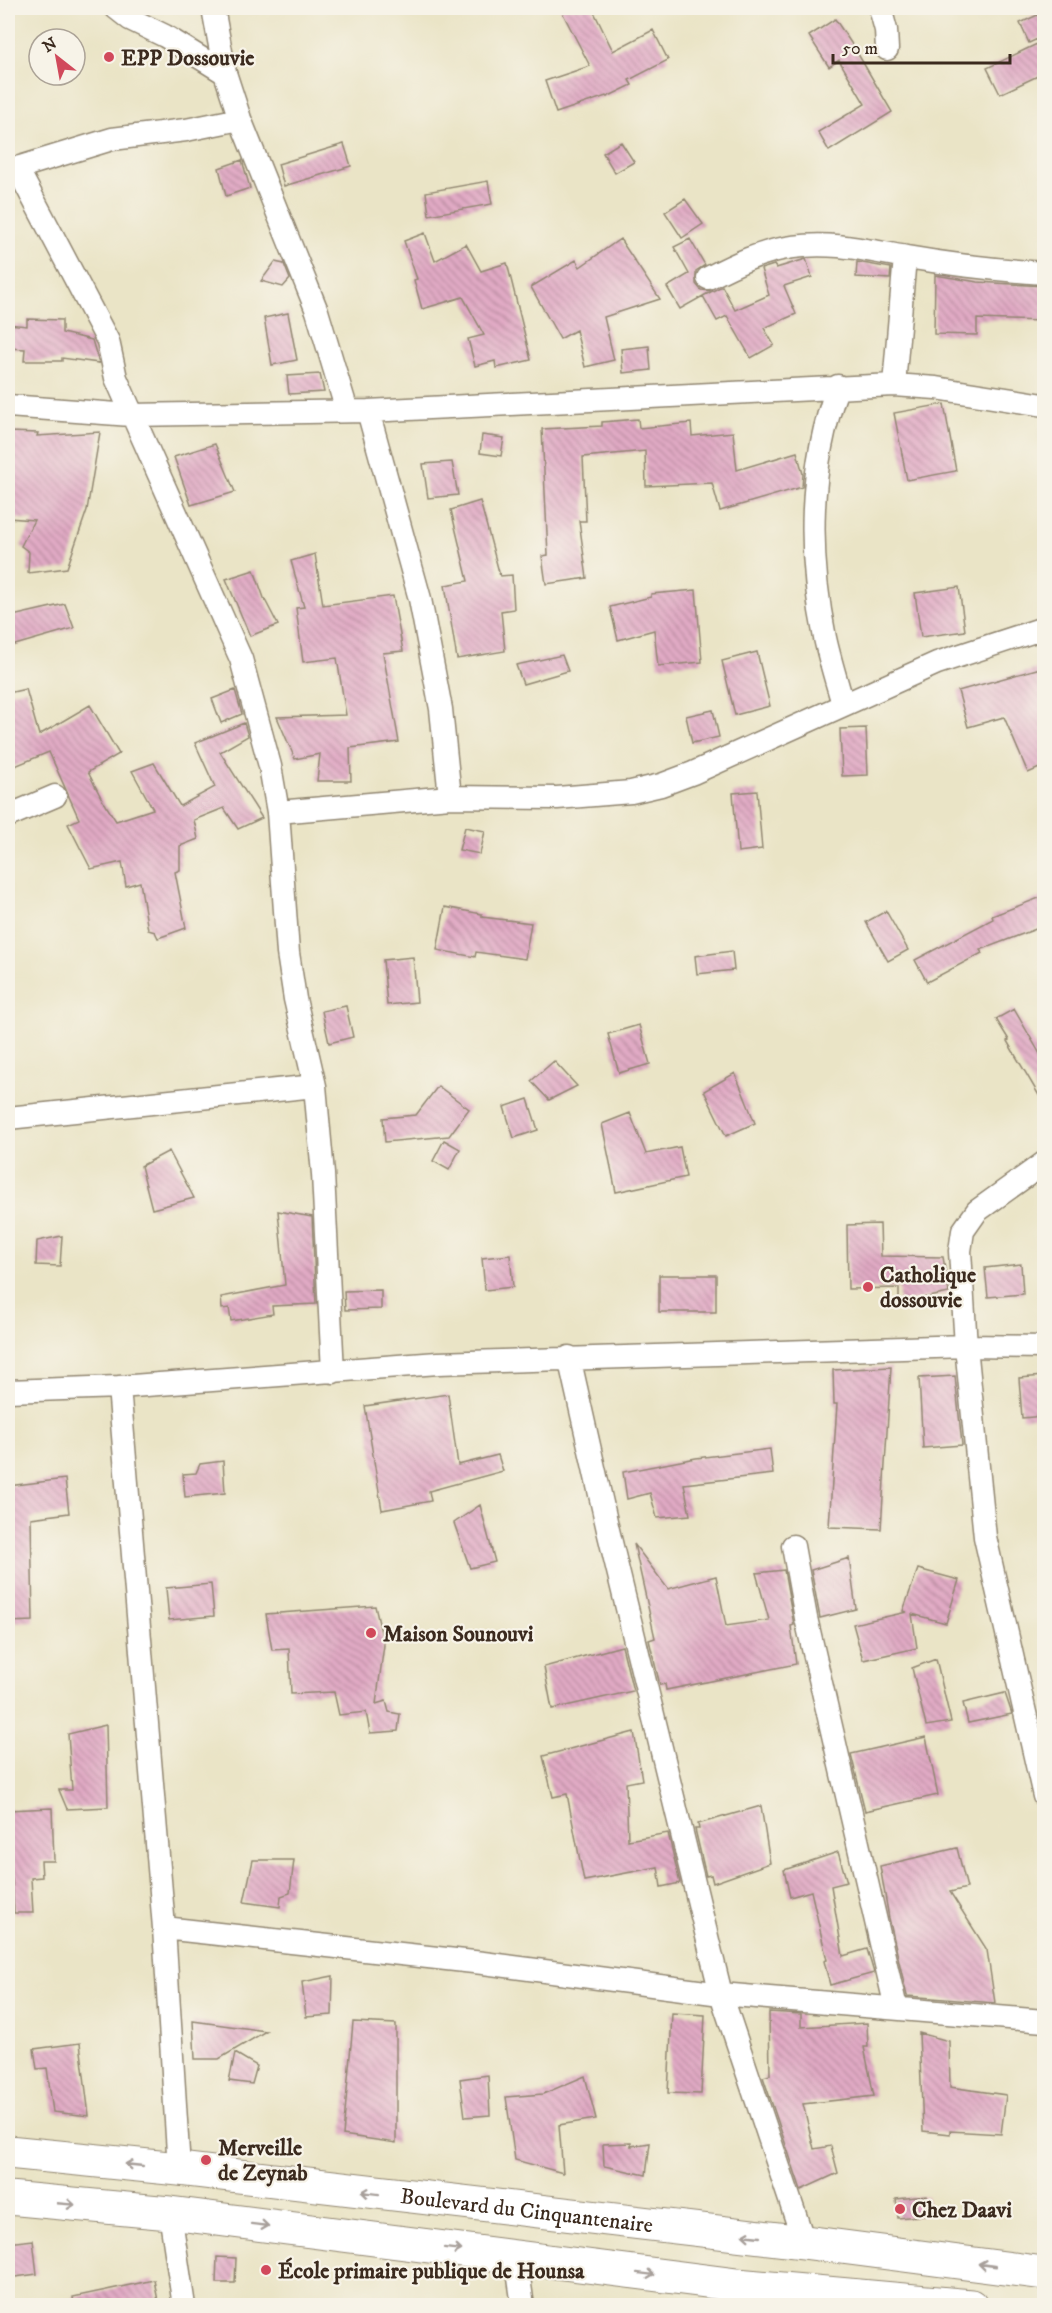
<svg xmlns="http://www.w3.org/2000/svg" width="1052" height="2313" viewBox="0 0 1052 2313" font-family="'IM FELL DW Pica',serif">
<defs>
<pattern id="building-back-hatch" width="6" height="6" patternUnits="userSpaceOnUse" patternTransform="scale(1.5)"><rect width="6" height="6" fill="#e1aac5"/><path d="M-1 5l2 2M0 0l6 6M5-1l2 2" fill="none" stroke="#b88b9f"/></pattern>
</defs>
<rect width="100%" height="100%" fill="#f7f3e8"/>
<filter id="ink" filterUnits="userSpaceOnUse"><feTurbulence type="fractalNoise" baseFrequency=".0167" numOctaves="2"/><feDisplacementMap in="SourceGraphic" scale="12" xChannelSelector="R" yChannelSelector="G"/><feConvolveMatrix kernelMatrix="1 2 1 2 8 2 1 2 1" color-interpolation-filters="sRGB"/></filter>
<filter id="wash" filterUnits="userSpaceOnUse"><feTurbulence type="fractalNoise" baseFrequency=".008" numOctaves="4" result="noise"/><feDisplacementMap in="SourceGraphic" scale="24" xChannelSelector="R" yChannelSelector="G"/><feGaussianBlur stdDeviation="1.35" result="paint"/><feColorMatrix in="noise" values="0 0 0 0 0 0 0 0 0 0 0 0 0 0 0 0 0 1.4 0 .05"/><feComposite in="paint" operator="in"/></filter>
<g filter="url(#wash)">
<rect width="100%" height="100%" fill="#eae4c6"/>
<g id="blocks">
<path fill="url(#building-back-hatch)" d="M560 8H592L613 51 653 30 668 60 629 80 632 85 607 97 606 96 556 113 545 81 590 66Z
M1044 12V36L1029 43 1020 23Z
M835 19 855 49 892 112 829 151 818 132 865 104 839 60 829 67 809 36Z
M1039 43 1044 55V73L1000 94 987 68Z
M621 142 634 162 615 173 603 153Z
M344 144 351 166 284 186 278 164Z
M242 160 250 188 226 196 219 168Z
M488 181 492 204 429 215 426 192Z
M685 199 703 224 682 238 665 212Z
M425 233 435 261 466 244 481 271 507 263 531 360 496 368 495 361 475 366 468 339 484 335 463 297 422 309 414 280 417 279 404 241Z
M620 239 660 299 604 317 614 360 585 367 576 330 560 339 531 287 576 260 580 267Z
M690 239 705 265 696 271V284L701 290 712 291 680 309 667 287 689 274 674 247Z
M806 259 812 277 784 286 796 314 764 328 774 345 751 358 727 316 717 321 703 296 722 286 735 310 769 295 761 269 774 265 776 268Z
M275 262 284 264 290 279 283 287 261 281Z
M857 262 891 268 890 279 856 277Z
M935 275 978 282 1044 286V321L977 319V335L934 334Z
M288 313 297 360 272 365 264 318Z
M27 319 62 320V333L92 340 99 363 62 358V361H24L25 349 8 348V324L27 326Z
M649 346 651 370 623 373 621 349Z
M320 374 324 392 289 394 287 376Z
M944 404 956 471 907 480 894 413Z
M638 419 639 428 691 423 692 436 733 432 737 470 797 452 803 474 802 487 720 511 712 483 646 486 645 451 583 457 586 521H579L587 578 546 584 542 556 548 555 542 429 602 426V422Z
M8 432 38 433 37 436 100 432 87 510 67 568 28 573 29 552 21 546 34 520 8 518Z
M482 435 504 438 501 456 480 453Z
M215 444 235 492 191 505 174 457Z
M452 462 458 495 428 498 423 464Z
M480 501 500 576 512 575 514 609 501 611 505 651 457 659 445 585 468 581 451 510Z
M315 554 323 605 393 596 403 651 383 653 399 742 350 748 351 781H317L320 754 295 759 277 717 346 715 337 658 303 662 296 608 304 607 291 561Z
M254 570 264 598 278 625 250 636 226 579Z
M959 587 965 631 921 637 915 593Z
M696 590 702 662 658 666 654 630 618 640 610 607 651 597V594Z
M65 604 74 628 8 647V617Z
M757 652 770 706 735 715 722 661Z
M562 655 568 671 523 684 516 665Z
M1044 667V766L1028 773 1004 717 968 727 958 691Z
M26 689 39 735 90 705 119 754 88 772 106 807H107L116 821 153 809 132 771 154 763 180 806 215 787 195 743 244 723 248 736 220 752 262 818 238 829 224 808 194 820 198 839 180 846V870L175 872 186 928 158 938 155 932 148 930 140 882 126 886 122 862 91 869 68 824 79 819 49 752 8 769V693Z
M235 690 242 714 221 723 212 699Z
M713 710 719 737 692 743 686 716Z
M866 728 868 775 842 776 840 729Z
M757 791 762 849 738 852 733 793Z
M465 827 485 831 480 854 459 850Z
M1044 896V926L980 950 982 953 927 982 915 960 993 919 992 916Z
M445 907 482 914V917L531 923 525 959 476 952 475 957 437 950Z
M886 911 908 950 888 961 866 922Z
M732 951 734 970 697 974 695 956Z
M413 957 417 1002 387 1005 383 960Z
M346 1006 353 1037 329 1043 322 1011Z
M1014 1009 1044 1061V1104L1007 1041 1009 1040 996 1019Z
M639 1025 650 1064 619 1073 608 1034Z
M554 1061 577 1086 549 1100 531 1081Z
M735 1073 755 1123 726 1136 704 1091Z
M438 1086 469 1109 449 1136 385 1142 383 1118 416 1115Z
M528 1099 538 1130 514 1138 504 1107Z
M630 1113 646 1154 680 1147 686 1177 616 1192 602 1124Z
M444 1140 460 1149 449 1170 433 1161Z
M169 1151 194 1198 152 1209 141 1166Z
M278 1211 312 1217 316 1304 272 1306 273 1314 231 1321 229 1308 222 1309 221 1297 285 1285Z
M880 1224 881 1256 943 1257 949 1293 899 1303V1288L848 1289 847 1225Z
M62 1236 60 1266 36 1265 37 1241Z
M510 1255 513 1287 485 1290 482 1258Z
M1021 1264 1023 1294 988 1297 985 1268Z
M659 1275H716V1312H659Z
M381 1290V1309L345 1310 344 1291Z
M891 1367 881 1529 829 1527 837 1404H834L833 1370Z
M955 1376 962 1445 923 1448 919 1378Z
M1044 1376V1416L1022 1418 1019 1378Z
M448 1394 458 1465 498 1455 503 1471 429 1491 431 1501 382 1510 365 1406Z
M770 1449 773 1474 684 1484 690 1515 657 1518 650 1493 627 1499 623 1472 696 1458Z
M223 1461 225 1493 185 1497 183 1474 196 1473 200 1464Z
M65 1479 69 1513 31 1518 33 1621 8 1622V1486Z
M480 1505 495 1562 470 1568 454 1523Z
M634 1544 668 1589 716 1576 726 1626 769 1620 756 1573 784 1570 794 1625 791 1626 796 1664 666 1690 665 1684 660 1685 649 1640 655 1638Z
M849 1558 856 1609 820 1618 811 1570Z
M918 1569 959 1580 946 1623 912 1614 917 1648 863 1660 853 1624 907 1612 903 1611Z
M211 1584 214 1616 169 1620 166 1588Z
M375 1606 384 1645 376 1704 386 1701 389 1712 400 1714 398 1731 370 1733 366 1712 339 1715 334 1692 291 1694 289 1649 272 1650 266 1614Z
M622 1646 633 1691 552 1709 544 1667Z
M936 1659 951 1722 926 1726 912 1668Z
M1005 1693 1012 1714 968 1723 963 1703Z
M106 1725 108 1807 67 1809 59 1790H72L68 1734Z
M634 1732 642 1780 626 1783 628 1840 668 1833 680 1883 661 1887 658 1867 584 1881 567 1794 553 1797 543 1756Z
M926 1737 938 1795 865 1811 851 1754Z
M761 1806 770 1863 713 1883 711 1875 706 1876 695 1829H699L698 1824Z
M52 1808 54 1861H41L42 1877 31 1878 33 1913H14L12 1879H8V1810Z
M957 1848 967 1888 950 1892 987 1950 995 2003 907 1996 889 1918 880 1866Z
M838 1852 847 1882 831 1886 843 1956 867 1949 874 1973 830 1985 824 1961 827 1960 811 1891 790 1897 784 1870Z
M253 1860H294L290 1893 281 1896 280 1907 244 1902Z
M333 1976 332 2015 306 2017 302 1982Z
M769 2012 801 2014V2027L867 2023 868 2047H864L874 2096 803 2104 814 2149 831 2146 838 2173 801 2190 763 2077 770 2075Z
M672 2013 705 2015 701 2094 668 2093Z
M193 2021 266 2031 219 2059H195Z
M353 2022 396 2024V2143L343 2135Z
M919 2033 949 2041 950 2087 1006 2095 1001 2134 950 2131V2134L923 2131Z
M80 2043 89 2116 53 2112 47 2068 37 2069 34 2049Z
M235 2053 257 2066 252 2084 229 2081Z
M488 2075 490 2115 465 2117 460 2079Z
M585 2076 596 2119 559 2125 563 2173 515 2160 506 2097 543 2094Z
M631 2143V2146L650 2143 646 2175 604 2166 603 2144Z
M927 2196 929 2215 898 2218 896 2199Z
M33 2240 37 2274 8 2278V2243Z
M217 2257 236 2258 235 2283H216Z
M154 2280 159 2306H74L73 2297Z"/>
</g>
</g>
<g filter="url(#ink)">
<use href="#blocks" fill-opacity="0" stroke="#928772" stroke-width="1.5"/>
<g fill="none" stroke-linecap="round" stroke-linejoin="round">
<g stroke="#928772" stroke-width="25">
<path id="minor" d="M116 8 130 19 165 36 225 73
M213 8 225 73 240 119 317 311 347 411
M880 8 886 30 887 49
M8 167 17 168 112 139 186 130 240 119
M17 168 108 341 116 378 241 659 270 766 278 812 288 953 295 999 315 1086 323 1174 333 1372
M708 278C735 264 762 251 793 247 833 241 869 251 907 257 953 265 998 270 1044 273
M894 385 905 257
M838 386C808 466 808 555 825 638 830 661 837 683 843 704
M8 406 131 415 368 411 894 385 936 388 1044 405
M368 411 420 599 441 709 450 797
M278 812 450 797 557 798 631 792 661 785 693 773 937 663 1044 628
M8 816 55 796
M8 1118 315 1086
M1044 1163 977 1211 963 1231 960 1251 966 1346 985 1537 1044 1796
M569 1357 608 1530 721 1994 804 2242
M119 1387 164 1928 179 2169
M8 1391 119 1387 438 1363 966 1346 1044 1347
M793 1546 806 1618 896 2008
M164 1928 483 1963 721 1994 1044 2021
M170 2213 184 2306
M516 2257 523 2306"/>
</g>
<g stroke="#928772" stroke-width="35">
<g id="secondary">
<path id="s1" d="M8 2152 179 2169 804 2242 1044 2273"/>
<path d="M8 2198 170 2213 737 2285 971 2306"/>
</g>
</g>
<use href="#minor" stroke="#fff" stroke-width="22"/>
<use href="#secondary" stroke="#fff" stroke-width="33"/>
</g>
<defs><path id="oneway-shaft" d="M-6 0H5M1.5-3L5.5 0L1.5 3" fill="none" stroke-width="1.6" stroke-linecap="round" stroke-linejoin="round" transform="scale(1.5)"/></defs>
<g stroke="#a79f9a">
<use href="#oneway-shaft" transform="translate(134 2165) rotate(-174)"/>
<use href="#oneway-shaft" transform="translate(370 2193) rotate(-173)"/>
<use href="#oneway-shaft" transform="translate(66 2204) rotate(5)"/>
<use href="#oneway-shaft" transform="translate(260 2225) rotate(7)"/>
<use href="#oneway-shaft" transform="translate(751 2236) rotate(-174)"/>
<use href="#oneway-shaft" transform="translate(453 2249) rotate(7)"/>
<use href="#oneway-shaft" transform="translate(987 2265) rotate(-172)"/>
<use href="#oneway-shaft" transform="translate(646 2274) rotate(7)"/>
</g>
</g>
<g fill="#d1495b" stroke="#f7f3e8" stroke-width="2">
<circle cx="109" cy="57" r="6"/>
<circle cx="868" cy="1287" r="6"/>
<circle cx="371" cy="1633" r="6"/>
<circle cx="206" cy="2160" r="6"/>
<circle cx="900" cy="2209" r="6"/>
<circle cx="266" cy="2270" r="6"/>
</g>
<g text-anchor="middle" stroke-width="4.5" stroke-linejoin="round" paint-order="stroke">
<g font-size="22" font-weight="bold" fill="#3b2a1e" stroke="#f7f3e8" text-anchor="start">
<text x="121" y="65">EPP Dossouvie</text>
<text x="880" y="1282">Catholique<tspan x="880" dy="25">dossouvie</tspan></text>
<text x="383" y="1641">Maison Sounouvi</text>
<text x="218" y="2155">Merveille<tspan x="218" dy="25">de Zeynab</tspan></text>
<text x="912" y="2217">Chez Daavi</text>
<text x="278" y="2278">École primaire publique de Hounsa</text>
</g>
<g font-size="22" fill="#3b2a1e" stroke="#f7f3e8">
<text dy="8" stroke="none"><textPath href="#s1" startOffset="522">Boulevard du Cinquantenaire</textPath></text>
</g>
</g>
<rect width="1052" height="2313" fill="none" stroke="#f7f3e8" stroke-width="30"/>
<g transform="translate(57 57) rotate(329)"><circle r="28" fill="#f7f3e8" stroke="#aca397" stroke-width="1.5"/>
<path d="M0-4.5L10 22L0 15L-10 22Z" fill="#d1495b"/>
<text y="-9" font-size="16" font-weight="bold" text-anchor="middle" fill="#3b2a1e">N</text>
</g>
<path d="M833 54v9h177v-9" fill="none" stroke="#3b2a1e" stroke-width="3"/>
<text x="842" y="54" font-size="18" fill="#3b2a1e" stroke="#f7f3e8" stroke-width="4.5" paint-order="stroke">50 m</text>
</svg>
